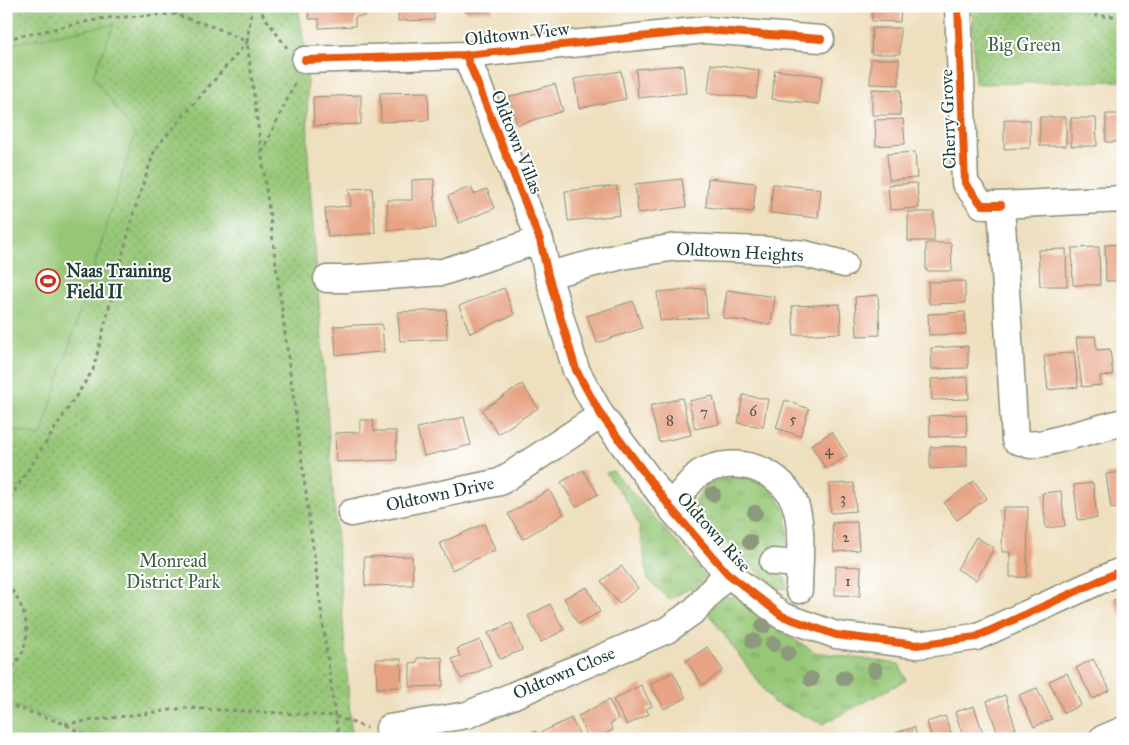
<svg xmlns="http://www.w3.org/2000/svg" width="1129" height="745" viewBox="0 0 1129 745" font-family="'IM FELL Great Primer',serif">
<defs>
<pattern id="grass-tufts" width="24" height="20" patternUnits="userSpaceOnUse" patternTransform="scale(1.25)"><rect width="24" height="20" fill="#96c777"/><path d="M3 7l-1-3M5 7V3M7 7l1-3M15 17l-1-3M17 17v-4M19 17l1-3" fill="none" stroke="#7aa362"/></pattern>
<pattern id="park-dots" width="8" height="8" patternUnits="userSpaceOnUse" patternTransform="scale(1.25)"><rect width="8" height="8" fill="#96c777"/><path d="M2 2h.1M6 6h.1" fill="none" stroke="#7aa362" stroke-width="1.8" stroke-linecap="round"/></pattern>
</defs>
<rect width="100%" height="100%" fill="#fff"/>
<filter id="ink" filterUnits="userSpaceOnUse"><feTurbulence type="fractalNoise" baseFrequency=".02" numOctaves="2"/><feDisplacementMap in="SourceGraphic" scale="10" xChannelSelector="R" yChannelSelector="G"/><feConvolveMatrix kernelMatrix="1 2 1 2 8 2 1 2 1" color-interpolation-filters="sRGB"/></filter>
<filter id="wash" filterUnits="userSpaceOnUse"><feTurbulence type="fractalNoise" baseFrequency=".0096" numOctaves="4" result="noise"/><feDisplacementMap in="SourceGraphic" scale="20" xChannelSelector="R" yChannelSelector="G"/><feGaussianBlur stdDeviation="1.12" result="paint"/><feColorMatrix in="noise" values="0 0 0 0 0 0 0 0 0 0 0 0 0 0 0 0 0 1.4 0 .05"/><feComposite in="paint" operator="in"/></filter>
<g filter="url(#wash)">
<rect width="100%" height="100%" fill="#eedfbe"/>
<path fill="url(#grass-tufts)" stroke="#5a8256" d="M613 471 697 565 703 574 727 597 736 596 760 619 815 652 899 664 906 680 823 724 773 702 690 588 669 600 648 579 639 526 628 503 606 473Z
M740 476 764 482 777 497 786 511 788 544 781 551 780 573 786 579 787 588 779 589 742 558 692 507C707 480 710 481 740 476Z"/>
<path fill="url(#park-dots)" stroke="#5a8256" d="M6 6H298L307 62 308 158 351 727 354 739H6Z
M972 6H1108V10H1123V81L975 84Z"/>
<path fill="#96c777" stroke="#5a8256" d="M114 24 93 76 135 134 41 436 6 428V45Z
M6 703 65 724 90 739H6Z"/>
<g id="blocks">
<path fill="#e7a383" d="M302 6H364L365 16 355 17V26L319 28V19H309L308 8 303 9Z
M387 6H444V10H434V20L398 21V12L388 13Z
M465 6H492V11L465 12Z
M872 6H901L900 22 872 21Z
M872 28H900V54H871Z
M871 59H899V85L870 84Z
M711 64 759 70 756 98 708 93Z
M683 65 686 93 638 98 636 69Z
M775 70 822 76 819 104 772 99Z
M621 71 626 99 579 108 574 79Z
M555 84 563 111 517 125 509 97Z
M872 89 901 90 900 115H872Z
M428 92 429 120 381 122 380 93Z
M361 95V124L314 126 313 97Z
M1106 114H1123V142H1106Z
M1040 117H1066V146H1040Z
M1071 118H1096L1097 146H1071Z
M903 119 905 144 876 146 875 120Z
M1004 120H1030V148L1004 149Z
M915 152 917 178 889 180 887 154Z
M708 178 756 183 753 212 706 207Z
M434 179 436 228 388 230 387 200H412V180Z
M682 179 686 207 638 213 635 184Z
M917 183 919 208 890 210 888 185Z
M773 184 821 189 818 218 770 213Z
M617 186 620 215 568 221 565 191Z
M471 187 474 194 487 189 495 208 459 223 448 196Z
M372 188 375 233 328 237 325 208 351 206 349 189Z
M908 212H934V241H908Z
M926 243H951L952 271H926Z
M1123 244V281H1106L1105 245Z
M1099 247 1100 285H1073L1072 248Z
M1066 249 1067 286H1040L1038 250Z
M965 281V303L929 304 928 282Z
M504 288 514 315 470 333 459 306Z
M705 288 707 317 660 321 657 292Z
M727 290 775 297 771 325 723 318Z
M878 295 880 335 857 336 855 297Z
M633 301 642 328 597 343 587 316Z
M840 304 841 333 794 335 792 306Z
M446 310 447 339 400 341 398 312Z
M965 312 966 334 929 335 928 314Z
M382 324 384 352 336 355 334 326Z
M1095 336 1097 350 1110 349 1113 375 1100 376 1101 385 1082 387 1076 338Z
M968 346V368L932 369 931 348Z
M1074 352 1078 387 1048 390 1044 356Z
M968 377 969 399 932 400 931 379Z
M522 384 538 408 498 434 482 410Z
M743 395 768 399 763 427 738 423Z
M713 396 719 424 695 429 689 401Z
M682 398 691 435 659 442 650 406Z
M785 400 809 409 800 436 776 428Z
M966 414 967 436 930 437 929 416Z
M464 417 471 445 424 456 417 428Z
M360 420H373L374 431H396L397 460 336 462 335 433 360 432Z
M832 432 847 456 826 469 811 445Z
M967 446V467L930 469V447Z
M583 470 598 494 576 507 561 482Z
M1123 472V507L1111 509 1106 474Z
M974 481 987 498 957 520 944 503Z
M854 483 856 511 831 513 829 484Z
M1093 483 1097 518 1078 520 1074 485Z
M549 490 564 514 523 539 508 514Z
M1061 491 1065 526 1046 528 1042 493Z
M1003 507H1028L1027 577H1010V552H1002Z
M857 522 859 550 834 552 832 523Z
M484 524 495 550 452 570 440 543Z
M976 537 994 548 976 580 957 569Z
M412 556 413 585 365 586 364 557Z
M621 566 638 588 619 604 601 581Z
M836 566 861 567 860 596 835 595Z
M587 587 600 612 578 624 564 598Z
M1123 596V617L1121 618 1113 600Z
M550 604 564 630 541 642 528 616Z
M512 623 522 650 500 659 488 633Z
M480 640 491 666 461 679 452 659 460 656 457 649Z
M707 647 723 670 703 685 686 661Z
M442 657 443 686 410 687V663L417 662V658Z
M376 659H401L402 687 377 688Z
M1093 659 1110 690 1093 699 1076 668Z
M673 672 686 698 664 709 651 684Z
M1067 673 1081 705 1064 713 1049 681Z
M641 685 652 706 646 709 649 714 627 725 613 700Z
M1037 688 1052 719 1034 727 1019 695Z
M1005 695 1016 729 998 735 987 701Z
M609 700 618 719 610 724 613 730 595 739H589L578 716Z
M974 706 985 739H964L955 712Z
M945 716 953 739H932L927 722Z
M571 718 581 737 578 739H543L540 733Z
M914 727 918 739H898L896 733Z
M535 731 539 739H519L528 734Z"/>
</g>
</g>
<g filter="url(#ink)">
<use href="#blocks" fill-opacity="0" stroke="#868e79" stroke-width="1"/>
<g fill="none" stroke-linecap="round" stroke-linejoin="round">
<g stroke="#868e79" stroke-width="29">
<path id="minor" d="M958 6 965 183 982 205H1001
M466 55 540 240 548 275 576 370 601 415 670 507 727 573 782 616 836 635 917 645 976 637 1123 570
M305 60 466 55 705 30 821 39
M1123 199 1001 205 1015 440 1030 445 1045 443 1123 422
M548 275 622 256 676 247 764 250 805 254 844 264
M327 279H346L443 272 540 240
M670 507C677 499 693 477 700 473 735 453 787 470 797 510 803 535 799 564 799 590
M351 513 500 482 601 415
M773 562 799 564
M390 739 389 728 467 715 667 630 695 610 727 573
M1102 739 1123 730"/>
</g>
<path stroke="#868e79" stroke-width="3" stroke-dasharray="4 4" stroke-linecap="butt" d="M252 6 247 42 335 716 340 739
M257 6 287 48
M1097 6 1096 16H1123
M175 14 190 6
M6 39 105 18 174 14 219 29 247 42 155 149 134 211 93 370 6 504
M262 152 296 81
M6 585C13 590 16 596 20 604 32 630 28 654 6 673
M6 704 65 724 90 739
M65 724 186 708 335 716 367 728"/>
<use href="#minor" stroke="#fff" stroke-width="26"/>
<g stroke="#fff" stroke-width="11">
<path id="cycleway" d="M958 6 965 183 982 205H1001
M466 55 540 240 548 275 576 370 601 415 670 507 727 573 782 616 836 635 917 645 976 637 1123 570
M305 60 466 55 705 30 821 39"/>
</g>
<use href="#cycleway" stroke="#e8590c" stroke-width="8"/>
</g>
<g fill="#8d997b">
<circle cx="713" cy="494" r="8"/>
<circle cx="755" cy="513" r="8"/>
<circle cx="750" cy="542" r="8"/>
<circle cx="763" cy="626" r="8"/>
<circle cx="753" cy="641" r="8"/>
<circle cx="773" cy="644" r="8"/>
<circle cx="788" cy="653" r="8"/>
<circle cx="875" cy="670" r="8"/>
<circle cx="844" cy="678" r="8"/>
<circle cx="811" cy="679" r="8"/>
</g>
</g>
<defs>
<g id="stadium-ring" transform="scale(1.25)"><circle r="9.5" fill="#fff" stroke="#c8321e" stroke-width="1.5"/><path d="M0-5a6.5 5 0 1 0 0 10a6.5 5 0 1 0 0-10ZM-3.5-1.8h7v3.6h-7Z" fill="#c8321e"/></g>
</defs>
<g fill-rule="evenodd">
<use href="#stadium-ring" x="48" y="281"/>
</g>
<g text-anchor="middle" stroke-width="4" stroke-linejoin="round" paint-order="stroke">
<g font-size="15" fill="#515648">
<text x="753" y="416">6</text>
<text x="704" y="417">7</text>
<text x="793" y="424">5</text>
<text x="670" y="425">8</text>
<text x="829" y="455">4</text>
<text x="843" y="503">3</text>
<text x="846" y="542">2</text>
<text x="848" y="586">1</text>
</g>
<g font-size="18" fill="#1f3d34" stroke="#fff">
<text transform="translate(517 34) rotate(-6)" y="6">Oldtown View</text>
<text transform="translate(948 119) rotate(-92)" y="6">Cherry Grove</text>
<text transform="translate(517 142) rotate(68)" y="6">Oldtown Villas</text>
<text transform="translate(740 252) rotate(3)" y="6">Oldtown Heights</text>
<text transform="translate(440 494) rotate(-12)" y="6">Oldtown Drive</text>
<text transform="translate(714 532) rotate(48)" y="6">Oldtown Rise</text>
<text transform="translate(564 673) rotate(-23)" y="6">Oldtown Close</text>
</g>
<g font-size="18" fill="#3d6045" stroke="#fff">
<text x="1024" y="51">Big Green</text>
<text x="173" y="567">Monread<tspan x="173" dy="21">District Park</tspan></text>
</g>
<g font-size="18" font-weight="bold" fill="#1f3d34" stroke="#fff" text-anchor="start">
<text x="66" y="277">Naas Training<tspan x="66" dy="21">Field II</tspan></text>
</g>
</g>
<rect width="1129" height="745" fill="none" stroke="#fff" stroke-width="25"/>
</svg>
